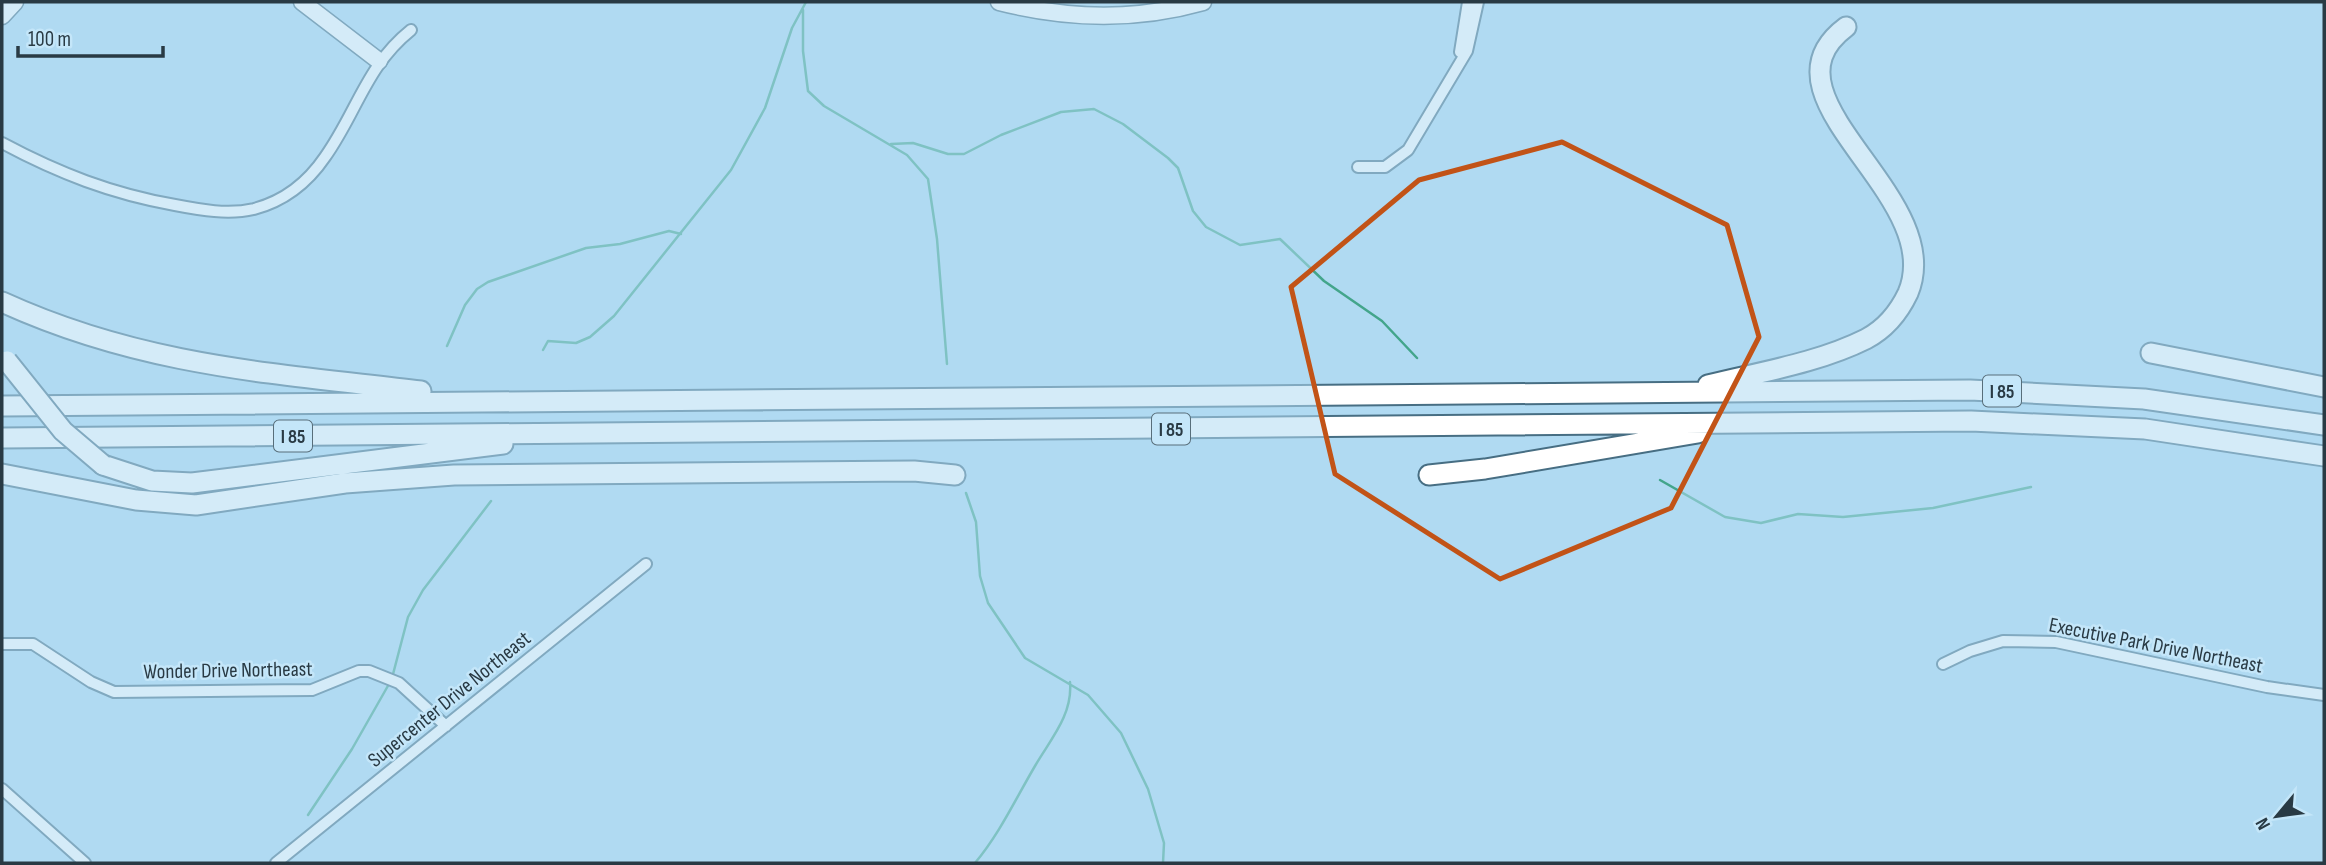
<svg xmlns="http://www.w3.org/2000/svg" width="2326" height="865" viewBox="0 0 2326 865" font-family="'Sofia Sans Condensed',sans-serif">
<rect width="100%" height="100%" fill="#b0daf2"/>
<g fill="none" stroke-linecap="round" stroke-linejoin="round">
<path stroke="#43a58b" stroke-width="2.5" d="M803 10V51L808 91 824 106 907 155 928 179 937 239 947 364
M891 144 913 143 948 154H964L1001 135 1061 112 1094 109 1123 124 1168 158 1178 168 1193 211 1206 227 1240 245 1280 239 1324 281 1382 321 1417 358
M447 346 465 305 477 289 488 282 586 248 620 244 669 231 681 234
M543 350 548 341 576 343 590 337 614 316 731 170 765 108 792 28 806 2
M1660 480 1725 517 1761 523 1798 514 1843 517 1933 508 2031 487
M966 493 976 522 980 576 988 603 1025 658 1088 695 1121 733 1148 789 1164 843 1163 863
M392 678 408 617 423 590 491 501
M308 815 352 749 389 684
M975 863C1000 833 1015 800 1035 766 1050 740 1073 715 1070 682"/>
<g stroke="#476e83" stroke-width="14">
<path id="street" d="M1460 52 1468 2
M2 143C58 173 112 194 175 205 201 210 228 215 254 209 284 201 308 182 325 157 357 112 366 66 411 30
M1358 167H1385L1408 150 1467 51 1478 2
M2 644H33L91 682 114 692 312 690 359 671H369L399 683 446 726
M1943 664 1970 651 2003 641 2056 642 2267 687 2324 695
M2 789 85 863
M276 863 646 564"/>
</g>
<g stroke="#476e83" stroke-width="19">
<path id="secondary" d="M302 2 379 61
M999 2C1066 19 1136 21 1203 2
M2 16 15 2"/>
</g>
<g stroke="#476e83" stroke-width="23">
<path id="highway" d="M2 302C142 366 271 373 421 391
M2151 353 2324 387
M1708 385C1760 372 1818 363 1866 339 1885 329 1899 312 1908 293 1949 195 1751 98 1846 27
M2 406 1970 390 2144 399 2324 425
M2 438 1971 421 2145 429 2324 456
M103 465 152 481 192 483 503 444
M2 474 136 500 196 505 345 483 454 475 914 471 955 475
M1429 475 1485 469 1698 433"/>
</g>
<use href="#street" stroke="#fff" stroke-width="10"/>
<use href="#secondary" stroke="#fff" stroke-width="16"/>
<use href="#highway" stroke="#fff" stroke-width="19"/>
<g stroke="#476e83" stroke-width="23" stroke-linecap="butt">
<path id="highway-bridge" d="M7 361 63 431 103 465"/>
</g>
<use href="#highway-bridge" stroke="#fff" stroke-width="19"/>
</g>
<path d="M0 0H2326V865H0ZM1562 142 1727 225 1759 337 1671 508 1500 579 1335 474 1291 287 1419 180Z" fill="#b0daf2" fill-opacity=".55" fill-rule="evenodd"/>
<path fill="none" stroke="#c25317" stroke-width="5" stroke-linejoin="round" d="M1562 142 1727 225 1759 337 1671 508 1500 579 1335 474 1291 287 1419 180Z"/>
<g text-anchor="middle" stroke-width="5" stroke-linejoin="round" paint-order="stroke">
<g fill="#c4e6f9" stroke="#586e7a" stroke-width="2">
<rect x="1983" y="375.5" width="38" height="31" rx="5"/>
<rect x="1152" y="413.5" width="38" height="31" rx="5"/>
<rect x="274" y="420.5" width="38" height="31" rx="5"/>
</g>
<g font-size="19" font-weight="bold" fill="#293a44">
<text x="2002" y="398">I 85</text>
<text x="1171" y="436">I 85</text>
<text x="293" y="443">I 85</text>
</g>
<g font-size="21" fill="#293a44" stroke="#c4e6f9">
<text transform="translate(2156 645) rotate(11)" y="7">Executive Park Drive Northeast</text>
<text transform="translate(228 670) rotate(-1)" y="7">Wonder Drive Northeast</text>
<text transform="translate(449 699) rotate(-39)" y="7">Supercenter Drive Northeast</text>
</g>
</g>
<rect width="2326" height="865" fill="none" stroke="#293a44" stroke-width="7"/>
<g transform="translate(2277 816) rotate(241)" stroke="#c4e6f9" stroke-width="5" paint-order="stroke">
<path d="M0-5L12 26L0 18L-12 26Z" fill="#293a44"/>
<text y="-10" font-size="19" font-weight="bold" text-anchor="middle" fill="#293a44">N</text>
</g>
<path d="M18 46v10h145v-10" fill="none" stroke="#293a44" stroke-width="3.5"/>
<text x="28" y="46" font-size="21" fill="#293a44" stroke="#c4e6f9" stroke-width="5" paint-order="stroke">100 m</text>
</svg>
